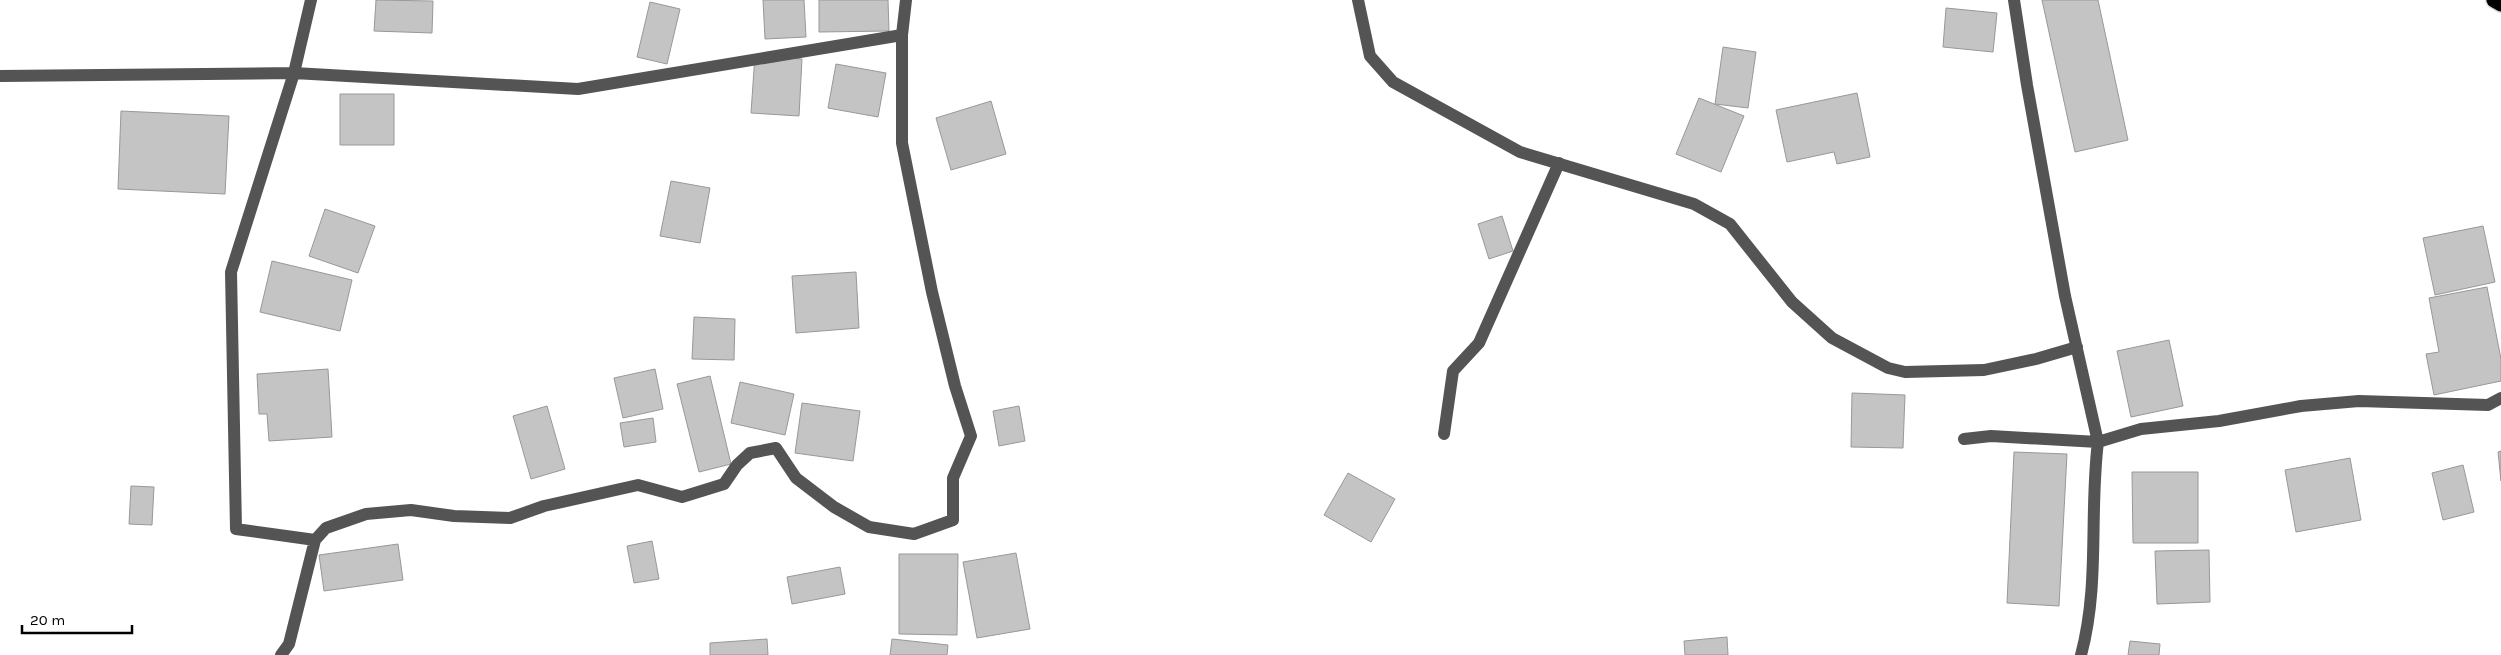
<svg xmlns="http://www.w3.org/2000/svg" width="2501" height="655" viewBox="0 0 2501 655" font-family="Karla,sans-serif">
<rect width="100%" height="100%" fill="#fff"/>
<path fill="#c4c4c4" stroke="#989898" d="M376 0 433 1 432 33 374 31Z
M763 0H804L806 37 765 39Z
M819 0H888L889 31 819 32Z
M2042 0H2098L2128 140 2075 152Z
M650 2 680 9 667 64 637 57Z
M1946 8 1997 13 1993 52 1943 47Z
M1723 47 1756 52 1748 108 1715 104Z
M755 55 802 59 799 116 751 113Z
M836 64 886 73 878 117 828 108Z
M1857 93 1870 157 1837 164 1834 152 1787 162 1776 110Z
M340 94H394V145H340Z
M1699 98 1744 116 1721 172 1676 154Z
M991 101 1006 154 951 170 936 118Z
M121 111 229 116 225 194 118 189Z
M671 181 710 188 700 243 660 236Z
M325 209 375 226 358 273 309 256Z
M1502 216 1513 251 1489 259 1478 224Z
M2483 226 2495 282 2435 295 2423 238Z
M272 261 352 280 340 331 260 312Z
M856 272 859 328 796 333 792 276Z
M2487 287 2501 359V381L2434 395 2426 354 2439 352 2429 298Z
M694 317 735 319 734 360 692 359Z
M2169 340 2183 406 2131 417 2117 351Z
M328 369 332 437 269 441 267 414H259L257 374Z
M655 369 663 409 623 418 614 378Z
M710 376 731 464 699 472 677 384Z
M740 382 794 394 785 435 731 423Z
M1852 393 1905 395 1903 448 1851 447Z
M802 403 860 411 853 461 795 453Z
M547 406 565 469 531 479 513 416Z
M1019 406 1025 441 999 446 993 411Z
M653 418 656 442 624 447 620 423Z
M2501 451V481L2498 452Z
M2014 452 2067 454 2059 606 2007 603Z
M2350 458 2361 520 2296 532 2285 470Z
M2463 465 2474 512 2443 520 2432 473Z
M2132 472H2198V543H2133Z
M1348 473 1395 499 1371 542 1324 515Z
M131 486 154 487 152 525 129 524Z
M652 541 659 579 634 583 627 546Z
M398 544 403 580 324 591 319 555Z
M2209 550 2210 602 2157 604 2155 551Z
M1016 553 1030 629 977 638 963 562Z
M899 554H958L957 635 899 634Z
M840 567 845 594 792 604 787 577Z
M1727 637 1728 655H1685L1684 641Z
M767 639 768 655H710V643Z
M892 639 948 645 947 655H890Z
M2130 641 2160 644 2159 655H2128Z"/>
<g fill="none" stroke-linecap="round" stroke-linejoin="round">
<g stroke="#dbdbdb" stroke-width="18">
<path id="highway" d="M2494 0 2501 4"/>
</g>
<path stroke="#545454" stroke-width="12" d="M1358 0 1370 56 1393 82 1520 152 1694 204 1730 224 1792 302 1832 338 1888 368 1905 372 1984 370 2036 359 2077 347
M0 76 294 73 578 89 902 35
M1444 434 1453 371 1479 343 1559 163
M1964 439 1991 436 2098 442 2065 296 2027 85 2014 0
M315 540 326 528 366 514 411 510 454 516 510 518 544 506 638 485 682 497 724 484 737 465 750 453 776 448 796 478 834 507 869 527 914 534 953 520V478L971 436 955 386 932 292 902 143V35L906 0
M281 655 289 644 315 540 236 529 231 272 294 73 311 0
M2081 655C2100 585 2089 513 2098 442L2141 429 2219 421 2301 406 2359 401 2488 405 2501 398"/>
<use href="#highway" stroke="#000" stroke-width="15"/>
</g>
<path d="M22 625v8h110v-8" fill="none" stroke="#000000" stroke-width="2.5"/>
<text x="30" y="625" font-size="15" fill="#000000" stroke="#ffffff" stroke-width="4" paint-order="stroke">20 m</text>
</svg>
